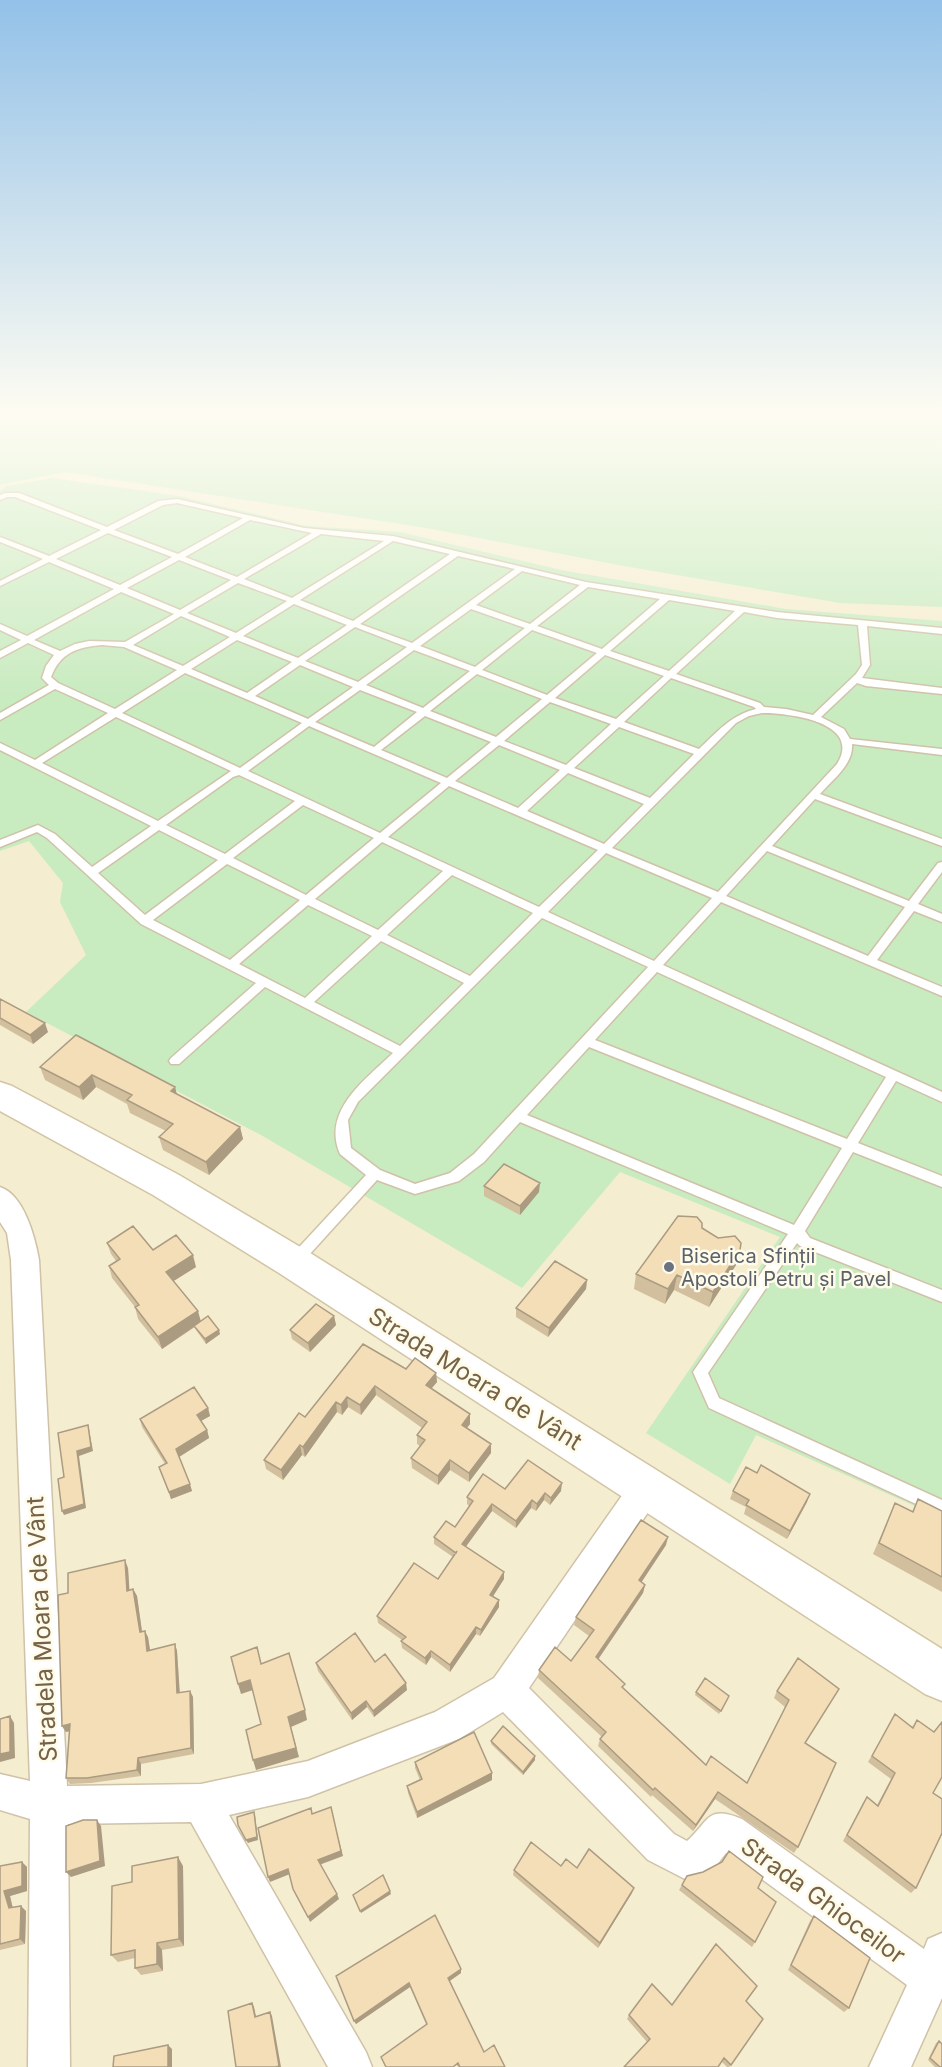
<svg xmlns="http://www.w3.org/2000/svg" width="942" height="2067" viewBox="0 0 942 2067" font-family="Inter,sans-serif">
<rect width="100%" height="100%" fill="#fdf9e2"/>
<path fill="#f5edd0" d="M0 455 942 584V2067H0Z"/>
<path fill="#c8ebc0" d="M0 411H942V607L840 603 624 566 426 528 65 472 0 485Z
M52 478 179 496 307 526 400 532 561 570 786 609 942 621V1518L756 1435 730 1484 646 1433 780 1237 620 1172 522 1288 261 1135 26 1012 86 955 60 902 63 883 29 841 0 851V491L6 486Z"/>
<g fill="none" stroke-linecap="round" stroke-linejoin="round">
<g stroke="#cfc2a8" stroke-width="3">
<path id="lane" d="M5 493H19L107 527 158 501 177 499 304 528 393 536 586 582 777 612 942 628V634L867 626 870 665 862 678 942 688V694L866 686 857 683 821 717 844 729 850 739 942 749V755L852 744C854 764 832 780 820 794L942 839V846L815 799 772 846 909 901 938 863 942 862V872L918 904 942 914V922L914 911 877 960 942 987V996L721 902 663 965 942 1092V1102L896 1081 858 1143 942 1176V1187L853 1152 805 1231 810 1238 942 1290V1302L800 1246 797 1243 708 1373 719 1398 942 1500V1516L709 1408 693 1372 788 1234 520 1122 484 1162 459 1181 415 1194 377 1180 299 1266 294 1268 289 1266 287 1262 289 1258 366 1175 340 1154C321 1111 366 1079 393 1053L265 987 179 1064H171L169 1061 171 1058 256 983 141 924 47 838 37 832 0 847V840L38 825 55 834 92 867 151 826 0 750V743L35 760 108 713 55 689 0 720V713L49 685 42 678 46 666 54 655 28 643 0 658V651L21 640 0 630V624L27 636 114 589 49 562 0 586V581L43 559 0 542V537L49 556 101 530 15 497H7L0 500V495ZM177 503 243 518 178 554 114 530 163 505ZM250 520 312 533 237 577 185 557ZM108 533 172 557 120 585 56 559ZM321 534 384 541 292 598 244 579ZM393 541 450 554 353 621 300 600ZM458 556 515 569 412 643 360 624ZM179 560 231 580 180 610 127 588ZM522 571 580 585 530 624 476 605ZM238 583 287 601 236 633 187 613ZM588 587 660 599 602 649 537 626ZM121 592 174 614 125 642 89 641 75 644 60 651 34 640ZM669 600 735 611 669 671 610 651ZM294 604 347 625 298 658 243 636ZM471 609 525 628 475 667 420 646ZM744 612 777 618 858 625 862 665 856 674 813 715 786 709 764 707 760 703 676 674ZM181 616 230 637 183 666 133 645ZM355 627 407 647 358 682 305 661ZM532 630 597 653 547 695 482 670ZM237 640 292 662 247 693 191 669ZM102 645 124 647 177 670 115 709 58 683 51 677C60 653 77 647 102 645ZM414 650 470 671 423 708 366 685ZM605 655 664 676 616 719 555 698ZM300 665 353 687 308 719 255 696ZM185 673 302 723 240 768 122 713ZM477 674 542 699 496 737 430 711ZM671 678 754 707 756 709C731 715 717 732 699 749L624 722ZM360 690 417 712 374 747 315 722ZM550 702 611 724 566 765 504 741ZM762 713C789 713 863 722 837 764L718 892 612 848 736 723 749 716ZM425 716 491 742 447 778 381 750ZM116 717 231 771 158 821 42 763ZM309 726 441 783 380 833 248 771ZM619 727 694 754 650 798 574 768ZM499 745 560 770 518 808 455 781ZM568 773 644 804 604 844 527 811ZM239 775 295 801 225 854 166 825 233 777ZM449 786 598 850 539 907 388 837ZM303 805 374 838 306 895 233 858ZM159 830 218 860 145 915 98 873ZM382 842 443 871 378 930 315 899ZM767 851 905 907 868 956 726 896ZM606 853 712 898 654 961 548 912ZM227 864 300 900 230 960 153 920ZM452 875 533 913 470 976 387 935ZM308 905 372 936 305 998 239 964ZM542 918 648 967 474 1154 450 1173 415 1184 380 1170 351 1148 348 1120 358 1102ZM381 941 464 983 400 1046 314 1002ZM657 972 886 1077 847 1139 595 1040ZM589 1047 842 1148 794 1225 527 1115Z"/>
</g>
<g stroke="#cfc2a8" stroke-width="3">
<path id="street" d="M0 1187C24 1195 35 1237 39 1260L67 1786 201 1784 308 1761 435 1712 494 1678 635 1477 646 1473 657 1477 662 1488 657 1499 529 1688 674 1834 687 1841C709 1822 706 1804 742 1819L924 1949 928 1939 942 1933V1998L911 2067H869L907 1985 726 1853 716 1866 687 1880 648 1860 503 1712 459 1739 308 1797 229 1815 366 2052 372 2067H328L191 1822 68 1824 70 2067H28L30 1819 0 1810V1774L30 1781 11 1260 7 1233 0 1222Z"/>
</g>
<g stroke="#d2c4a5" stroke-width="3">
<path id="secondary" d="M0 1082 12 1086 179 1175 307 1251 942 1649V1701L925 1694 279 1273 153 1195 0 1111Z"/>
</g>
<use href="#lane" fill="#fff" fill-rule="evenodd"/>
<use href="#street" fill="#fff" fill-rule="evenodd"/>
<use href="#secondary" fill="#fff" fill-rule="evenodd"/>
</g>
<path fill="#d2bf9e" d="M0 999 48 1032 33 1044 0 1025Z
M40 1067 175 1087 177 1095 240 1127 243 1139 209 1175 163 1150 159 1137 166 1131 130 1113 127 1104 96 1087 83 1100 45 1080Z
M484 1186 539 1192 520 1215 484 1196Z
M702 1228 718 1238 741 1243 736 1265 709 1307 674 1290 665 1304 634 1289 636 1274Z
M107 1243 153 1250 196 1267 173 1281 201 1321 220 1334 206 1344 196 1330 195 1327 162 1349 138 1319 135 1307 112 1278 109 1266 116 1261 111 1254Z
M587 1280 586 1289 548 1337 516 1317V1308Z
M334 1316 336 1325 310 1352 292 1339 290 1330Z
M406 1369 436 1373 437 1382 431 1389 470 1424 467 1428 491 1444V1453L469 1482 450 1470 438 1485 412 1468 411 1458 421 1447 417 1444V1435L422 1428 376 1395 361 1415 348 1407 342 1415 337 1412 305 1457 302 1455 283 1480 266 1469 264 1460 305 1417Z
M208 1408 210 1416 201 1421 207 1430 209 1438 179 1457 192 1491 171 1499 159 1467 165 1464 142 1427 140 1419Z
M505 1489 561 1491 550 1505 544 1500 536 1511 531 1508 516 1528 492 1511 465 1547 504 1579 493 1596 499 1600V1607L480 1636 476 1634 450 1672 431 1657 426 1665 402 1648 401 1641 402 1640 378 1623 377 1616 438 1579 453 1557 434 1544V1537L455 1527 469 1506 467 1504V1497Z
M733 1491 807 1502 787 1539 744 1514 746 1507 730 1499Z
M918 1499 942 1511V1592L873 1554 895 1503 912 1512Z
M666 1545 641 1582 645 1585 643 1593 598 1660 624 1689 706 1765 747 1783 785 1707 774 1698 777 1691 834 1696 805 1743 798 1847 794 1853 715 1799 693 1831 652 1795 651 1797 598 1746 600 1739 602 1737 538 1678 539 1670 571 1661 589 1636 574 1625 576 1617Z
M128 1568 129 1590 133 1589 137 1596 142 1631 148 1637 150 1650 175 1644 177 1651 180 1693 190 1691 193 1697 194 1754 141 1764V1776L91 1783 70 1784 66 1778 69 1731 66 1732 62 1726 68 1593Z
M375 1662 407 1690 374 1717 367 1707 352 1720 318 1671 316 1663Z
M696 1692 728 1699 719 1714 695 1695Z
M895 1714 912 1727 917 1720 933 1793 942 1799V1836H941L916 1888 911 1893 843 1841 863 1803 867 1797 877 1805 891 1779 868 1762Z
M491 1741 535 1756V1760L523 1775 491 1744Z
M415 1762 492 1780 417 1818 408 1793 407 1786 420 1780 415 1768Z
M22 1862 27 1867V1891L10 1896 13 1908 26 1911 25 1944 0 1950V1866Z
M183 1866 184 1946 162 1950 163 1971 141 1975 135 1968V1958L118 1962 111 1955 132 1882Z
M561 1866 577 1868 632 1893 598 1948 513 1875 514 1870Z
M687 1876 755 1942 752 1947 679 1890Z
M814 1916 849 2008 844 2012 788 1970 810 1921Z
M461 1969V1973L450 1981 484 2052 505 2067H458L426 2024 410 1987 356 2024 336 1976Z
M746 2001 731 2065 729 2067H727L722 2062 647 2042 627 2019 629 2015 672 2005Z
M939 2041 942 2067H935L928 2060 936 2043Z"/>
<path fill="#ab9b81" d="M45 1023 48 1032 33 1044 30 1035Z
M92 1075 96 1087 83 1100 79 1087Z
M175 1087 178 1099 171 1091Z
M240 1127 243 1139 209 1175 206 1162Z
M540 1183 539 1192 520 1215V1206Z
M740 1250 736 1265 709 1307 713 1292Z
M193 1255 196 1267 169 1284 166 1272Z
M677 1275 674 1290 665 1304 668 1289Z
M587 1280 586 1289 548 1337 549 1328Z
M198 1311 201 1322 162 1349 158 1337Z
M334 1316 336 1325 310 1352 308 1343Z
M219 1330 220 1334 206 1344 205 1339Z
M436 1373 437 1382 426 1395V1385Z
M375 1386 376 1395 361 1415 360 1405Z
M347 1397 348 1407 342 1415 341 1405Z
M336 1402 337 1412 305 1457 303 1447Z
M208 1408 210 1416 199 1422 197 1415Z
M470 1414V1424L462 1434V1425Z
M88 1425 89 1429 93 1451 79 1456 86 1508 64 1515 62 1511 77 1451Z
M207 1430 209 1438 179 1457 176 1449Z
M491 1444V1453L469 1482V1473Z
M300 1445 302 1455 283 1480 281 1470Z
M450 1460V1470L438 1485V1476Z
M562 1483 561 1491 550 1505 551 1498Z
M190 1484 192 1491 171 1499 169 1492Z
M545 1493 544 1500 536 1511 537 1504Z
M810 1494 807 1502 787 1539 790 1531Z
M532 1500 531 1508 516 1528V1521Z
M492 1504V1511L462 1552V1544Z
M668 1537 666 1545 637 1589 639 1580Z
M125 1560 128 1568 130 1598 127 1591Z
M504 1572V1579L490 1601V1595Z
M645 1585 643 1593 594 1665 596 1657Z
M133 1589 137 1596 143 1639 140 1632Z
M499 1600V1607L480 1636 481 1630Z
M476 1627V1634L450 1672V1665Z
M145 1631 148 1637 151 1657 147 1651Z
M175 1644 177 1651 180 1700 177 1693Z
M431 1651V1657L426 1665 425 1658Z
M250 1680 253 1690 241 1694 238 1684Z
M406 1683 407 1690 374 1717 373 1711Z
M190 1691 193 1697 194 1754 191 1748Z
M366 1701 367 1707 352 1720 351 1713Z
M305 1710 307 1720 291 1727 299 1757 256 1770 253 1760 288 1717Z
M10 1716 14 1723 15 1758 0 1762V1754Z
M70 1724 74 1730 66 1732 62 1726Z
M535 1756V1760L523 1775V1772Z
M138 1758 141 1764V1776L137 1770Z
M492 1773V1780L417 1818V1812Z
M718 1792 715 1799 693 1831 696 1825Z
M254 1812 255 1815 258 1840 248 1843 246 1840Z
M332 1813 343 1856 319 1865 318 1860Z
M97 1820 101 1826 105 1866 71 1877 66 1872Z
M178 1857 183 1866 184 1946 179 1939Z
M22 1862 27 1867V1891L10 1896 14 1914 9 1908 4 1891Z
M288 1869 290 1874 270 1882 268 1877Z
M634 1888 632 1893 598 1948 600 1943Z
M390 1891 391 1894 361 1913 360 1911Z
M337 1894 339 1899 310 1922 308 1917Z
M21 1906 26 1911 25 1944 20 1939Z
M157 1943 162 1950 163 1971 157 1964Z
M461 1969V1973L448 1982V1978Z
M409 1983 410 1987 356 2024 354 2021Z
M252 2003 254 2007 257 2021 255 2017Z
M270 2012 272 2016 281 2067H276Z
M168 2045 172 2049V2067H168Z"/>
<path fill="#f4deb8" stroke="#ab9b81" stroke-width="1.5" d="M0 999 45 1023 30 1035 0 1018Z
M76 1035 175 1087 171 1091 240 1127 206 1162 159 1137 173 1124 127 1100 132 1095 92 1075 79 1087 40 1067Z
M504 1164 540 1183 520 1206 484 1186Z
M678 1216 697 1217 702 1223V1228L718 1238 735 1236 741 1243 740 1250 713 1292 677 1275 668 1289 636 1274Z
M133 1226 153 1250 176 1235 193 1255 166 1272 198 1311 158 1337 135 1307 139 1305 109 1266 120 1259 107 1243Z
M555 1261 587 1280 549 1328 516 1308Z
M316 1304 334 1316 308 1343 290 1330Z
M208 1316 219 1330 205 1339 194 1326Z
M363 1344 406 1369 415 1358 436 1373 426 1385 470 1414 462 1425 491 1444 469 1473 450 1460 438 1476 411 1458 425 1440 417 1435 427 1422 375 1386 360 1405 347 1397 341 1405 336 1402 303 1447 300 1445 281 1470 264 1460 299 1413 305 1417Z
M194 1387 208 1408 197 1415 207 1430 176 1449 190 1484 169 1492 159 1467 167 1463 140 1419Z
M88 1425 91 1447 77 1451 84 1504 62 1511 58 1479 64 1477 58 1433Z
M528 1460 562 1483 551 1498 545 1493 537 1504 532 1500 516 1521 492 1504 462 1544 504 1572 490 1595 499 1600 481 1630 476 1627 450 1665 431 1651 425 1658 401 1641 406 1637 377 1616 414 1563 438 1579 457 1551 456 1553 434 1537 446 1521 455 1527 473 1501 467 1497 483 1474 505 1489Z
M761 1465 810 1494 790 1531 746 1505 749 1500 733 1491 746 1467 757 1473Z
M918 1499 942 1511V1577L879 1543 895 1503 913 1512Z
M641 1520 668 1537 639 1580 645 1585 596 1657 625 1684 622 1687 706 1765 711 1756 747 1783 789 1700 777 1691 798 1658 839 1689 805 1743 836 1763 798 1847 718 1792 696 1825 655 1788 653 1790 600 1739 606 1732 539 1670 555 1647 571 1661 594 1630 576 1617Z
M125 1560 127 1591 133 1589 140 1632 145 1631 147 1651 175 1644 177 1693 190 1691 191 1748 138 1758 137 1770 87 1778H66L70 1724 62 1726 58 1595 68 1593V1573Z
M355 1633 375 1662 385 1654 406 1683 373 1711 366 1701 351 1713 316 1663Z
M257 1647 261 1664 289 1653 305 1710 288 1717 296 1748 253 1760 246 1730 261 1724 250 1680 238 1684 231 1657Z
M705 1678 729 1696 721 1711 696 1692Z
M895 1714 913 1728 917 1720 934 1732 942 1722V1777L933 1793 942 1799V1833L916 1888 847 1835 867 1797 878 1806 895 1773 872 1756Z
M10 1716V1752L0 1754V1719Z
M503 1726 535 1756 523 1772 491 1741Z
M474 1732 492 1773 417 1812 407 1786 422 1779 415 1762Z
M331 1807 341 1851 318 1860 337 1894 308 1917 293 1889 288 1869 268 1877 258 1828 311 1808 312 1814Z
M254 1812 257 1837 246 1840 238 1825 237 1817Z
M83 1820H97L100 1861 66 1872V1826Z
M531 1842 561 1866 566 1859 577 1868 589 1849 634 1888 600 1943 514 1870Z
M729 1851 763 1877 758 1888 776 1902 755 1942 682 1885 687 1876 703 1872 722 1862Z
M178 1857 179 1939 157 1943V1964L135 1968V1950L111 1955 112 1886 132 1882V1866Z
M22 1862V1886L4 1891 9 1908 21 1906 20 1939 0 1944V1866Z
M383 1875 390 1891 360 1911 353 1895Z
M435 1915 461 1969 448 1978 484 2052 494 2045 505 2067H460L458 2063 453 2067H386L381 2057 427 2024 409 1983 354 2021 336 1976Z
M814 1916 870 1958 849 2008 791 1965Z
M716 1944 757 1986 746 2001 763 2019 731 2065 724 2058 718 2067H624L650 2039 629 2015 652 1984 672 2005Z
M252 2003 255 2017 270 2012 279 2066 276 2067H236L228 2011Z
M939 2041 942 2044V2067H940L930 2058Z
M168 2045V2067H113L114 2056Z"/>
<linearGradient id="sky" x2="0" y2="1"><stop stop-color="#93c1e8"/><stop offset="0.59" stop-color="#fefcf2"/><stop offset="1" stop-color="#fefcf2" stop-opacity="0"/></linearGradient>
<rect width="942" height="701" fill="url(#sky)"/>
<circle fill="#6b7280" stroke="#fffbe9" stroke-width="2" cx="669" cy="1267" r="6"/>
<g text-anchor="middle" stroke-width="5" stroke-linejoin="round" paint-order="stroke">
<g font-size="20" fill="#5b616d" stroke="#fffbe9" text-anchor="start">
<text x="681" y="1263">Biserica Sfinții<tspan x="681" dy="23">Apostoli Petru și Pavel</tspan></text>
</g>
<g font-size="24" fill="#766247" stroke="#fffbe9">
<text transform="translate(475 1379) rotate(32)" y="8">Strada Moara de Vânt</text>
<text transform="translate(42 1629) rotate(-93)" y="8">Stradela Moara de Vânt</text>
<text transform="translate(823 1901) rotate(36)" y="8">Strada Ghioceilor</text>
</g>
</g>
</svg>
